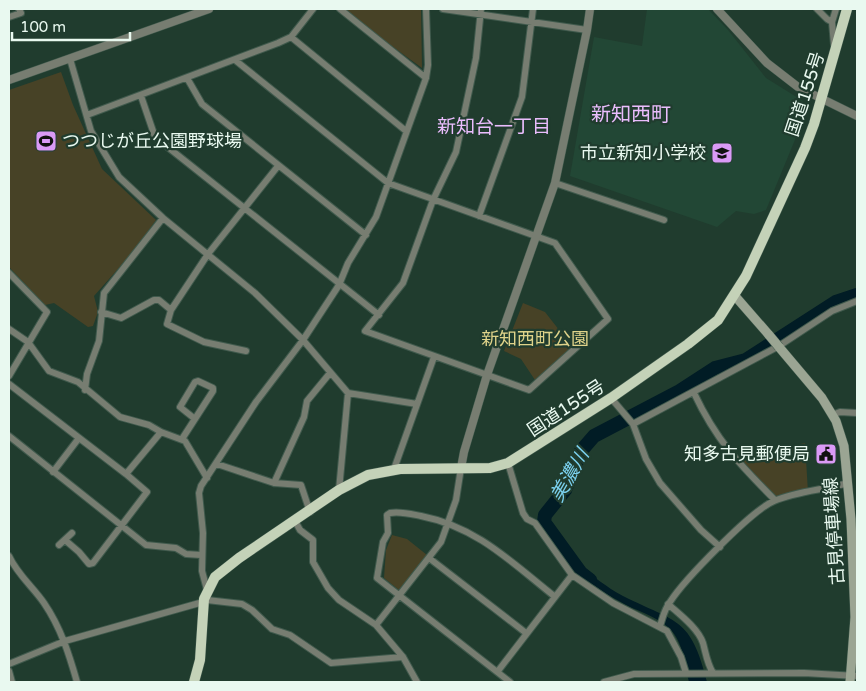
<svg xmlns="http://www.w3.org/2000/svg" width="866" height="691" viewBox="0 0 866 691" font-family="'Varela Round','Noto Sans JP',sans-serif">
<rect width="100%" height="100%" fill="#203c2e"/>
<path fill="#224735" d="M647 9H708L728 30 766 78 803 101 806 113 766 210 754 214 736 211 717 227 570 176 594 37 642 46Z"/>
<path fill="#474226" d="M341 9H421L422 68Z
M61 72 73 105 102 169 156 220 133 252 94 296 98 312 93 326 88 327 54 303 45 305 9 267V90Z
M523 303 545 312 574 349 535 380 521 359 504 351Z
M805 443 808 492 775 500 733 458Z
M392 535 407 539 427 555 399 590 384 578 386 550Z"/>
<path fill="#011c25" d="M578 566C593 575 607 588 623 596 677 623 691 617 707 682H689C685 664 683 642 670 629 656 615 635 611 619 601 603 593 588 581 575 570Z"/>
<g fill="none" stroke-linecap="round" stroke-linejoin="round">
<path stroke="#011c25" stroke-width="14" d="M590 580 581 573 544 522 545 515 565 490 581 451 594 436 678 392 715 368 746 360 836 302 857 295"/>
<g stroke="#405a4d" stroke-width="8">
<path id="minor" d="M340 9 426 78
M443 9 587 30
M817 9 827 19 832 22
M9 17 21 13 19 9
M291 37 406 131
M834 45 832 22 836 9
M70 59 91 131 119 177 163 218 255 293 303 340 348 393 339 490
M235 60 388 183 555 243 608 319 529 390 365 331 403 283 433 200 456 152 476 58 481 9
M187 78 202 104 366 235
M141 96 155 137 379 315
M87 115 278 43 291 37 313 9
M555 183 664 220
M479 216 522 97 533 9
M9 273 47 312 9 376
M171 310 208 254 278 166
M101 312 121 318 154 300H159L171 310 167 324 204 342 246 351
M9 329 28 342 49 371 78 382 120 417 149 425 161 432 185 441 207 478
M9 384 126 474 147 492 93 563 89 564 79 552 65 540
M85 390 87 374 99 341 104 293 163 218
M348 393 417 404
M694 393C716 440 739 464 775 500
M611 398 633 424 646 459 660 483 701 530 720 547
M832 415 840 412 857 413
M633 424 779 346 832 311 857 301
M9 436 146 545 176 548 186 554 201 555
M182 439 213 391V388L198 381 195 382 180 407 195 419
M508 463 523 513 527 519 535 523 572 575 613 603 667 631 681 657 686 673
M217 464 274 483 301 485 310 512
M394 469 434 357
M53 472 79 438
M126 474 161 432
M274 483 304 417 307 401 330 373
M295 521 300 530 313 540V562L328 588 339 600 376 625 403 657 417 682
M59 545 72 533
M9 556C17 574 33 587 44 603 61 628 69 654 77 682
M429 558 526 633
M207 590 202 571 203 533 199 493 201 486 256 402 303 340 339 285 348 263 376 217 426 78 428 65 426 9
M207 600 242 604 252 610 272 629 290 635 331 663 403 657
M668 604C679 614 698 628 703 643 706 654 707 663 713 673
M376 625 441 542 456 500 461 468
M660 626C663 617 664 610 670 602 684 580 752 510 774 501 797 491 824 490 848 483
M9 664 65 641 203 602
M9 671 12 682
M498 671 572 575
M510 682 377 578 383 542 388 533 387 515 390 513C400 511 411 514 421 516 477 527 511 562 554 596
M604 682 634 674 804 673 857 676"/>
</g>
<g stroke="#405a4d" stroke-width="9">
<path id="tertiary" d="M717 9 767 63 798 87 857 116
M9 80 209 9
M461 468 464 452 487 375 555 183 587 30 590 9"/>
</g>
<g stroke="#405a4d" stroke-width="10">
<path id="secondary" d="M735 296 769 335
M779 347 822 398 836 421 844 446 851 519 855 617 850 682"/>
</g>
<g stroke="#405a4d" stroke-width="11">
<path id="trunk" d="M194 682 200 660 204 599 215 577 239 558 339 490 368 475 400 469 490 468 508 463 611 398 688 344 718 320 746 276 805 148 814 124 847 9"/>
</g>
<use href="#minor" stroke="#777d71" stroke-width="6"/>
<use href="#tertiary" stroke="#777d71" stroke-width="8"/>
<use href="#secondary" stroke="#9ba593" stroke-width="9"/>
<use href="#trunk" stroke="#c4d2b8" stroke-width="10"/>
<g stroke="#405a4d" stroke-width="10" stroke-linecap="butt">
<path id="secondary-bridge" d="M769 335 779 347"/>
</g>
<use href="#secondary-bridge" stroke="#9ba593" stroke-width="9"/>
</g>
<defs>
<g id="stadium-square" transform="scale(1.125)"><rect x="-9" y="-9" width="18" height="18" rx="4" fill="#da9af6" stroke="#203c2e"/><path d="M0-5a6.5 5 0 1 0 0 10a6.5 5 0 1 0 0-10ZM-3.5-1.8h7v3.6h-7Z" fill="#111"/></g>
<g id="school-square" transform="scale(1.125)"><rect x="-9" y="-9" width="18" height="18" rx="4" fill="#da9af6" stroke="#203c2e"/><path d="M0-5L7-2L0 1L-7-2ZM-4 1L0 2.5L4 1V4Q0 6-4 4Z" fill="#111"/></g>
<g id="civic-square" transform="scale(1.125)"><rect x="-9" y="-9" width="18" height="18" rx="4" fill="#da9af6" stroke="#203c2e"/><path d="M-.6-6.5H3V-4.5H.6V-3L4-1V1h2V6H-6V1h2V-1L-.6-3ZM-1.2 2.5V6h2.4V2.5Z" fill="#111"/></g>
</defs>
<g fill-rule="evenodd">
<use href="#stadium-square" x="46" y="141"/>
<use href="#school-square" x="722" y="153"/>
<use href="#civic-square" x="826" y="454"/>
</g>
<g text-anchor="middle" stroke-width="4.5" stroke-linejoin="round" paint-order="stroke">
<g font-size="18" fill="#e9f9f0" stroke="#203c2e">
<text transform="translate(805 94) rotate(-72)" y="6">国道155号</text>
<text transform="translate(566 408) rotate(-33)" y="6">国道155号</text>
<text transform="translate(834 531) rotate(-94)" y="6">古見停車場線</text>
</g>
<g font-size="18" fill="#e9f9f0" stroke="#203c2e" text-anchor="end">
<text x="62" y="147" text-anchor="start">つつじが丘公園野球場</text>
<text x="706" y="159">市立新知小学校</text>
<text x="810" y="460">知多古見郵便局</text>
</g>
<g font-size="18" fill="#dfd38a" stroke="#203c2e">
<text x="535" y="345">新知西町公園</text>
</g>
<g font-size="19" fill="#eabdfd" stroke="#203c2e">
<text x="494" y="133">新知台一丁目</text>
</g>
<g font-size="19" font-style="italic" fill="#7bd1ef" stroke="#203c2e">
<text transform="translate(569 475) rotate(-60)" y="7">美濃川</text>
</g>
<g font-size="20" fill="#eabdfd" stroke="#203c2e">
<text x="631" y="121">新知西町</text>
</g>
</g>
<rect width="866" height="691" fill="none" stroke="#e9f9f0" stroke-width="20"/>
<path d="M12 32v8h118v-8" fill="none" stroke="#e9f9f0" stroke-width="2.5"/>
<text x="20" y="32" font-size="15" fill="#e9f9f0" stroke="#203c2e" stroke-width="4" paint-order="stroke">100 m</text>
</svg>
